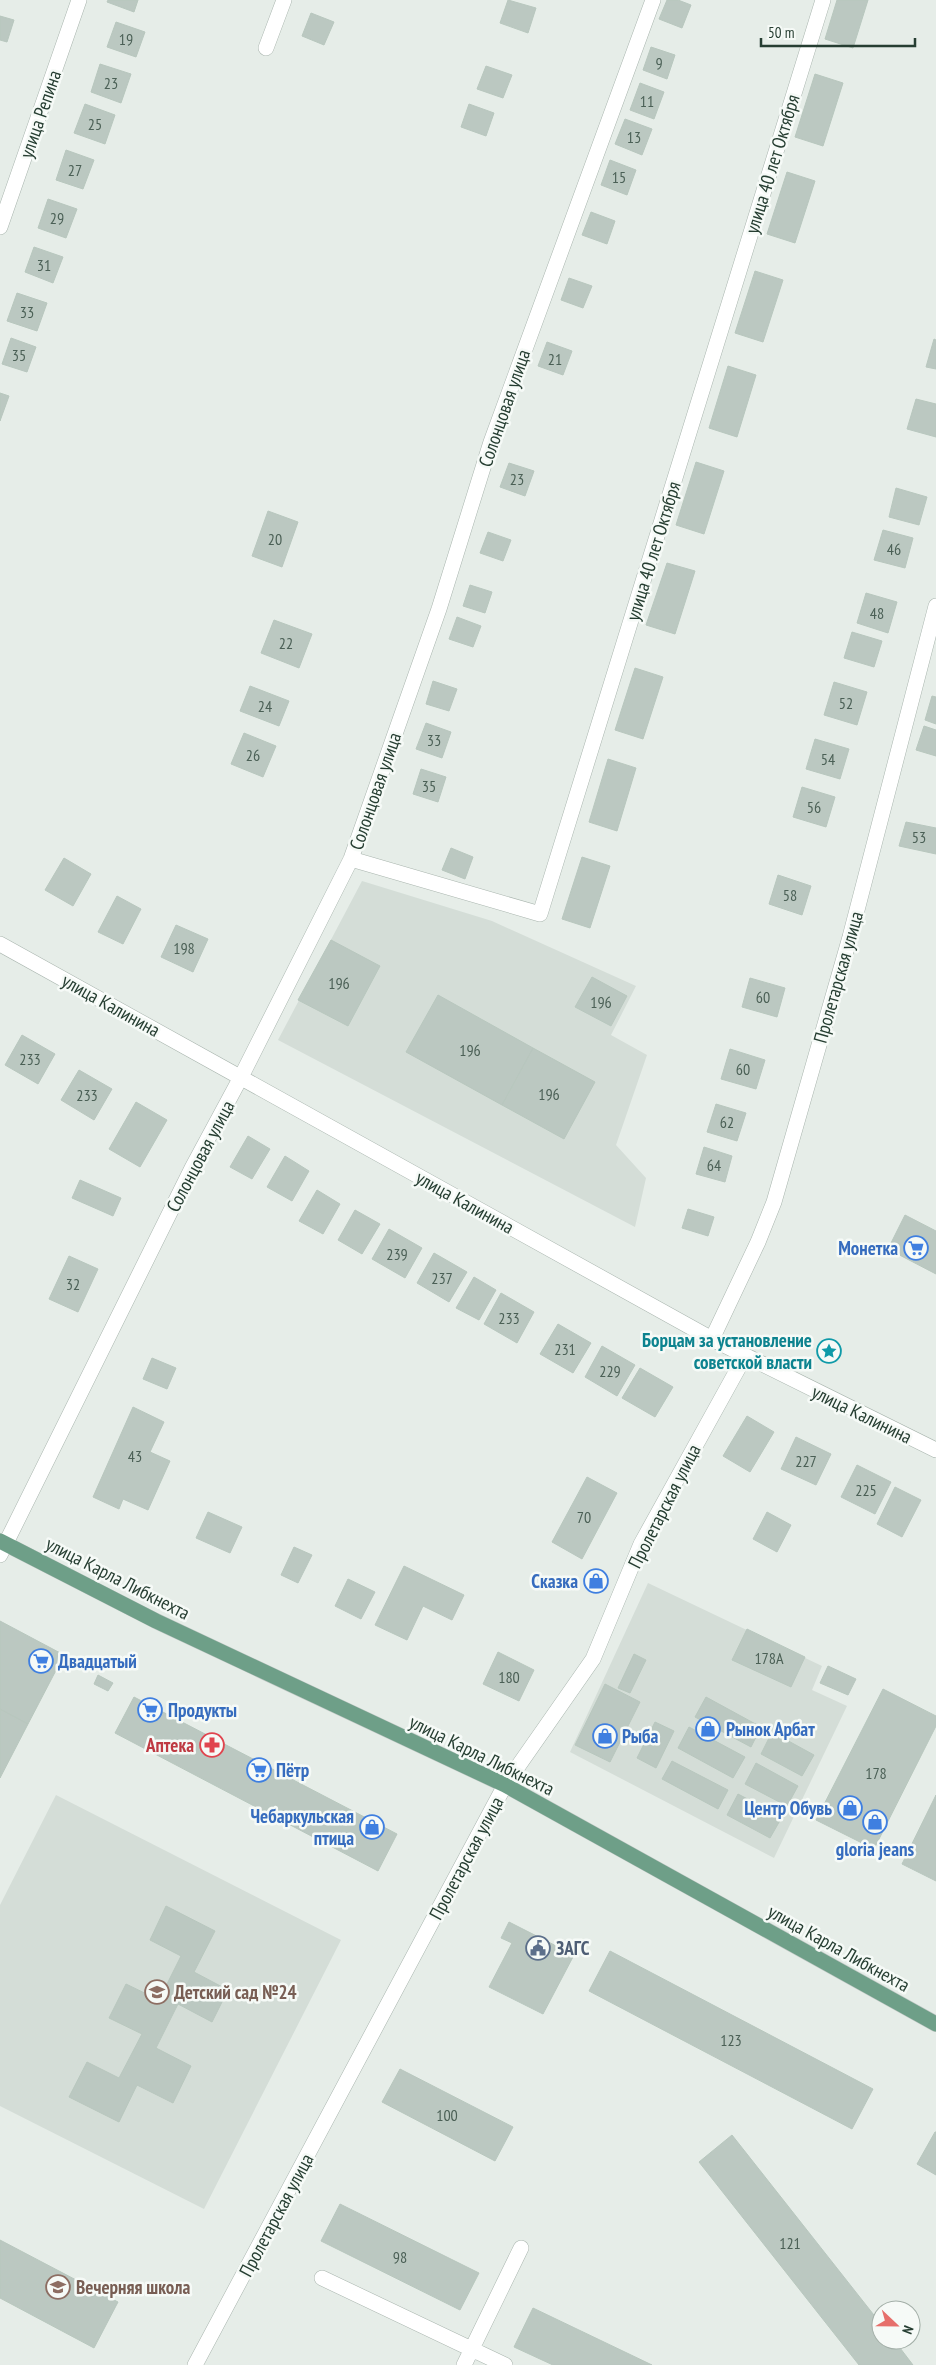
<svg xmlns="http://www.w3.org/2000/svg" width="936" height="2365" viewBox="0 0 936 2365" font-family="'PT Sans Narrow',sans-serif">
<rect width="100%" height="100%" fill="#e6ede8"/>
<path fill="#d4ddd7" d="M362 881 492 921 636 986 611 1035 647 1055 616 1145 646 1178 635 1227 278 1040Z
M648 1583 822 1666 812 1690 847 1706 774 1858 570 1752Z
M56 1795 341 1940 204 2209 0 2106V1905Z"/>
<path fill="#bbc8c1" stroke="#b8c7be" d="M108 0H138L134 12 107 2Z
M508 0 536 8 528 33 500 23Z
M667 0H678L691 5 682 28 659 19Z
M837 0H868L853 48 825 39Z
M311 13 334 22 324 45 302 36Z
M0 16 14 20 7 42 0 40Z
M116 22 145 32 136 57 107 47Z
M651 47 675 55 667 79 643 70Z
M100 64 131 74 121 103 91 92Z
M486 66 512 75 503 98 477 89Z
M815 74 843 83 823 146 795 137Z
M640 83 664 92 654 119 630 110Z
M85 104 115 115 105 144 74 133Z
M469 104 494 113 486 136 461 127Z
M625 119 652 129 642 155 615 144Z
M66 150 94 160 83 189 56 180Z
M610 160 636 170 627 195 601 185Z
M787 172 815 181 795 243 767 234Z
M48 199 77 209 66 238 38 228Z
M591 212 615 221 607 244 582 235Z
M34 247 63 257 53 283 25 272Z
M755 271 783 280 763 342 735 333Z
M569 278 592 286 583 308 561 300Z
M17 293 47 303 37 331 7 321Z
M11 338 36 347 27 372 2 364Z
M934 339 936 340V369L926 367Z
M547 342 572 351 563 375 538 366Z
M728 366 756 375 737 437 709 428Z
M0 393 9 396 0 421Z
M916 399 936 404V437L907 429Z
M696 462 724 471 704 534 676 525Z
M509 463 534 471 525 496 500 487Z
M896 488 927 497 919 525 889 517Z
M268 511 298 522 282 567 252 556Z
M883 530 913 538 905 568 874 560Z
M488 532 511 540 503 561 480 553Z
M667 563 695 571 675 634 646 625Z
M470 585 492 592 485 613 463 606Z
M866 593 897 602 888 633 857 623Z
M457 617 481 626 473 647 449 639Z
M274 620 312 634 299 668 261 653Z
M852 632 882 641 874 667 844 658Z
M635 668 663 677 643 739 615 730Z
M433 681 457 689 449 711 426 704Z
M834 682 867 692 857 725 824 715Z
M250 686 289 701 279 726 240 711Z
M932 696 936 697V724L925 720Z
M426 723 451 732 442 758 416 749Z
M924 726 936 730V756L916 750Z
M244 733 276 746 263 777 231 764Z
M815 739 849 749 840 779 806 769Z
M608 759 636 768 617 831 589 822Z
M421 769 446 777 438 802 413 794Z
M802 787 835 797 826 827 793 817Z
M906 822 936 828V854L899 846Z
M451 848 473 857 465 879 442 870Z
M582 857 610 866 590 928 562 919Z
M64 858 91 874 73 906 45 890Z
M778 875 811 886 802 915 769 904Z
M117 896 141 909 123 944 98 932Z
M176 925 208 939 193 972 161 957Z
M331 940 380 966 348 1026 298 1000Z
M592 977 627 996 611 1026 575 1007Z
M750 978 785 988 777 1017 742 1007Z
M438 995 533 1048 502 1105 406 1052Z
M22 1035 55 1054 38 1084 5 1065Z
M533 1048 595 1082 564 1139 502 1105Z
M730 1049 765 1060 756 1089 721 1079Z
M79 1070 112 1089 94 1120 61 1100Z
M136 1102 167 1120 140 1167 109 1149Z
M716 1104 746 1113 737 1141 707 1132Z
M248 1136 270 1149 252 1179 230 1167Z
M704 1147 732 1156 725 1182 696 1174Z
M285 1156 309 1171 292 1201 267 1187Z
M80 1180 121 1198 113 1216 72 1198Z
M317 1190 340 1204 323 1234 299 1221Z
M688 1209 714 1217 708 1236 682 1228Z
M355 1210 380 1224 362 1254 338 1240Z
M905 1215 936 1231V1274L888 1249Z
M389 1229 422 1248 405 1278 372 1259Z
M434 1253 467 1272 449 1302 417 1283Z
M69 1256 98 1269 78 1312 49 1299Z
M474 1277 496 1290 479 1320 456 1308Z
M501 1293 534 1312 517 1343 484 1324Z
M558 1324 591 1343 573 1373 540 1354Z
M602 1346 635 1365 617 1396 585 1377Z
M152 1358 176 1368 167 1389 143 1379Z
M640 1368 673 1387 655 1417 622 1398Z
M133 1407 164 1422 150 1452 170 1461 148 1510 123 1499 119 1509 93 1497Z
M747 1416 774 1432 750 1472 723 1456Z
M796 1437 831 1454 816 1485 781 1469Z
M857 1465 891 1482 875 1514 841 1497Z
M587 1477 617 1493 582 1559 552 1542Z
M895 1487 921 1500 902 1537 877 1524Z
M208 1512 242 1527 230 1553 196 1538Z
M767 1512 791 1525 777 1552 753 1539Z
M294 1547 312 1555 298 1583 281 1575Z
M404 1566 464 1595 452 1620 423 1606 407 1640 375 1625Z
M348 1579 375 1592 361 1619 335 1606Z
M0 1621 64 1655 28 1724 0 1709Z
M747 1629 805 1657 791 1687 732 1660Z
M498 1652 534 1670 519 1701 483 1684Z
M634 1654 646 1660 630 1693 618 1688Z
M828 1666 856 1679 848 1695 820 1683Z
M98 1675 113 1683 108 1691 94 1684Z
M605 1684 640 1702 610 1762 575 1745Z
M883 1689 936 1716V1726L874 1849 816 1820Z
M134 1697 397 1834 378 1871 115 1733Z
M706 1697 761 1727 751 1747 695 1717Z
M0 1709 28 1724 0 1778Z
M655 1722 674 1731 656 1768 637 1758Z
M689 1727 745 1757 733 1778 678 1748Z
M772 1732 814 1755 802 1776 761 1754Z
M672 1761 728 1790 718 1809 662 1779Z
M756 1763 798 1786 787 1806 745 1784Z
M738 1794 782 1817 770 1838 727 1815Z
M936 1795V1881L902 1864Z
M166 1906 215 1931 194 1972 228 1990 212 2022 178 2004 156 2048 191 2066 173 2103 137 2085 119 2122 69 2097 87 2062 119 2078 142 2034 109 2018 126 1984 159 2000 181 1956 150 1940Z
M509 1922 574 1955 543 2014 489 1987 512 1943 501 1938Z
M610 1951 873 2089 852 2129 589 1991Z
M400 2069 513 2127 495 2161 382 2102Z
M935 2132H936V2175L917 2164Z
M732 2135 881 2324V2340H894L913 2365H859L699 2162Z
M340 2204 479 2273 460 2310 321 2241Z
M0 2240 118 2302 94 2348 0 2298Z
M533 2308 652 2365H553L514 2347Z"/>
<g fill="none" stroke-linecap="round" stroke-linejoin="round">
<g stroke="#a9b5ae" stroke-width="16">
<path id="minor" d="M266 48 284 0
M0 227 79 0
M351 859 540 914 823 0
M0 944 712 1339 936 1450
M712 1339 758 1242 774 1202 850 937 936 606
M0 1555 192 1168 241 1077 351 859 439 609 491 442 653 0
M322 2278 505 2365
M195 2365 505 1785 593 1659 641 1544 745 1356
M464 2365 521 2248"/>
</g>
<g stroke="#c2c9c6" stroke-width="16">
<path id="major" d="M0 1541 156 1621 505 1785 936 2024"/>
</g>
<use href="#minor" stroke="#fff" stroke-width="15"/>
<use href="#major" stroke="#6e9f88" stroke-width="15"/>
</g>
<defs>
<g id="supermarket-ring" transform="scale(1.25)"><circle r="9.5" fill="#f6faf7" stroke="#3f7fe0" stroke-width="1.5"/><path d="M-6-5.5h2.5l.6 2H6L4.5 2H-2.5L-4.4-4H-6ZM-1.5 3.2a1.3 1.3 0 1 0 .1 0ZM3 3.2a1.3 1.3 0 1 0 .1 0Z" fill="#3f7fe0"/></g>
<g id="sight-ring" transform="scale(1.25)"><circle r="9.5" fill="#f6faf7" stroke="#0f9aa8" stroke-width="1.5"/><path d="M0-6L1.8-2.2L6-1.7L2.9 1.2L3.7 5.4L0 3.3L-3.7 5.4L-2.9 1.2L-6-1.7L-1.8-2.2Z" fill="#0f9aa8"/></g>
<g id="shop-ring" transform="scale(1.25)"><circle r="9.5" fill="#f6faf7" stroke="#3f7fe0" stroke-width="1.5"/><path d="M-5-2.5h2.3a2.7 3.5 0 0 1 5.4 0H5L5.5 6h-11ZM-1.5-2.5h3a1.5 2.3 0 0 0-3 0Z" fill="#3f7fe0"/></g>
<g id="pharmacy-ring" transform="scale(1.25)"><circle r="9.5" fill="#f6faf7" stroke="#e0444e" stroke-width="1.5"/><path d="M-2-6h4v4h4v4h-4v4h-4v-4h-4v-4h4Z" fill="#e0444e"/></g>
<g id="civic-ring" transform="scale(1.25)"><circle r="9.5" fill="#f6faf7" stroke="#5c6f8a" stroke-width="1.5"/><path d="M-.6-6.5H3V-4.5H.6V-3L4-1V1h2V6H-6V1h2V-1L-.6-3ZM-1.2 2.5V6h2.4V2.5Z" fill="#5c6f8a"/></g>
<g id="school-ring" transform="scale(1.25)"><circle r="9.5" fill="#f6faf7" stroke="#8d6e63" stroke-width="1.5"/><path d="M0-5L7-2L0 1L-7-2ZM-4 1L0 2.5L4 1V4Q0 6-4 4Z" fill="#8d6e63"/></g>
</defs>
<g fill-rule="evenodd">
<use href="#supermarket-ring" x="916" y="1248"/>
<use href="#sight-ring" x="829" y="1351"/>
<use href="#shop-ring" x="596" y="1581"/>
<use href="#supermarket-ring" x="41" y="1661"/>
<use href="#supermarket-ring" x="150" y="1710"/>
<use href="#shop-ring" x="708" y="1729"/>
<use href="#shop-ring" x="605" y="1736"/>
<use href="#pharmacy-ring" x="212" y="1745"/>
<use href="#supermarket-ring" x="259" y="1770"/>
<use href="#shop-ring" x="850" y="1808"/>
<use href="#shop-ring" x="875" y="1822"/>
<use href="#shop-ring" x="372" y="1827"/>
<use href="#civic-ring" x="538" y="1948"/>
<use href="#school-ring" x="157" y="1992"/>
<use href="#school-ring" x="58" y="2287"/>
</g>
<g text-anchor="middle" stroke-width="5" stroke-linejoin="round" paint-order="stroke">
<g font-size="16" fill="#4b6056">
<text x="126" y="45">19</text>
<text x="659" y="69">9</text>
<text x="111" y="89">23</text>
<text x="647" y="107">11</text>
<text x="95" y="130">25</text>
<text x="634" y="143">13</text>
<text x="75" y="176">27</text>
<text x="619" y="183">15</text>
<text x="57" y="224">29</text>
<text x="44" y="271">31</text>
<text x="27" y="318">33</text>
<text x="19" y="361">35</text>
<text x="555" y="365">21</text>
<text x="517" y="485">23</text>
<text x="275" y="545">20</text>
<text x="894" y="555">46</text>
<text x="877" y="619">48</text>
<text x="286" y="649">22</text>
<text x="846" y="709">52</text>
<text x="265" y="712">24</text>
<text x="434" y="746">33</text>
<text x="253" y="761">26</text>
<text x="828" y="765">54</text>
<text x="429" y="792">35</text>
<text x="814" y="813">56</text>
<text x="919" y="843">53</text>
<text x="790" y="901">58</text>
<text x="184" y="954">198</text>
<text x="339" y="989">196</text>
<text x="763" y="1003">60</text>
<text x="601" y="1008">196</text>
<text x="470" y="1056">196</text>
<text x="30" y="1065">233</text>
<text x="743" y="1075">60</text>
<text x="549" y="1100">196</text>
<text x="87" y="1101">233</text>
<text x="727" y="1128">62</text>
<text x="714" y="1171">64</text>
<text x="397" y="1260">239</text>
<text x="442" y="1284">237</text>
<text x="73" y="1290">32</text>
<text x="509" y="1324">233</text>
<text x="565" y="1355">231</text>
<text x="610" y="1377">229</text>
<text x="135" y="1462">43</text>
<text x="806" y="1467">227</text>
<text x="866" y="1496">225</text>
<text x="584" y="1523">70</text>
<text x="769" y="1664">178А</text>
<text x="509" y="1683">180</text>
<text x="876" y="1779">178</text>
<text x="731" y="2046">123</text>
<text x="447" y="2121">100</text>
<text x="790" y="2249">121</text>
<text x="400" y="2263">98</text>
</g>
<g font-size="19" fill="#263e32" stroke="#f6faf7">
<text transform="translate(40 114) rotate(-71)" y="7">улица Репина</text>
<text transform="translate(772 164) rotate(-73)" y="7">улица 40 лет Октября</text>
<text transform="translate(504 408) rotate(-71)" y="7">Солонцовая улица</text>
<text transform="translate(653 551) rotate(-73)" y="7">улица 40 лет Октября</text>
<text transform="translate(375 791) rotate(-71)" y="7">Солонцовая улица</text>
<text transform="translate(838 977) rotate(-74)" y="7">Пролетарская улица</text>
<text transform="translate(111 1005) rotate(29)" y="7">улица Калинина</text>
<text transform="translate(200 1156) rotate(-62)" y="7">Солонцовая улица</text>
<text transform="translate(465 1202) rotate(29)" y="7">улица Калинина</text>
<text transform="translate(862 1414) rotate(26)" y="7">улица Калинина</text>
<text transform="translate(664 1506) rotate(-63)" y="7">Пролетарская улица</text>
<text transform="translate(118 1578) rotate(27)" y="7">улица Карла Либкнехта</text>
<text transform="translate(482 1755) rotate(26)" y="7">улица Карла Либкнехта</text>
<text transform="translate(466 1858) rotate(-62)" y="7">Пролетарская улица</text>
<text transform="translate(839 1948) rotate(29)" y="7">улица Карла Либкнехта</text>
<text transform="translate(276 2215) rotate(-62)" y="7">Пролетарская улица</text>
</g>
<g font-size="19" font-weight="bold" fill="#366cbe" stroke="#f6faf7" text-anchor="start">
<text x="898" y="1255" text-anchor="end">Монетка</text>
<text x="578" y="1588" text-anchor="end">Сказка</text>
<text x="58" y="1668">Двадцатый</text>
<text x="168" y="1717">Продукты</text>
<text x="726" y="1736">Рынок Арбат</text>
<text x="622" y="1743">Рыба</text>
<text x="276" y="1777">Пётр</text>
<text x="832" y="1815" text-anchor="end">Центр Обувь</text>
<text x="354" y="1823" text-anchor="end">Чебаркульская<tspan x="354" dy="22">птица</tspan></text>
<text x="875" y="1856" text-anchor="middle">gloria jeans</text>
</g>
<g font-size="19" font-weight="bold" fill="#0d838f" stroke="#f6faf7" text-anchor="end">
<text x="812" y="1347">Борцам за установление<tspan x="812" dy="22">советской власти</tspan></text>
</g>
<g font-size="19" font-weight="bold" fill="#be3a42" stroke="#f6faf7" text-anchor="end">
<text x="194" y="1752">Аптека</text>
</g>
<g font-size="19" font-weight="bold" fill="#4e5e75" stroke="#f6faf7" text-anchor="start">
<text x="556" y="1955">ЗАГС</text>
</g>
<g font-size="19" font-weight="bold" fill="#785e54" stroke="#f6faf7" text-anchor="start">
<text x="174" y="1999">Детский сад №24</text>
<text x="76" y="2294">Вечерняя школа</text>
</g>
</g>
<g transform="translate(896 2325) rotate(112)"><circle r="24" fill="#f6faf7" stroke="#a3afa8"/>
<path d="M0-4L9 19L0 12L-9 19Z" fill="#e66f6b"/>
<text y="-8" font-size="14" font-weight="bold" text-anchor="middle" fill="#263e32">N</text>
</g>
<path d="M761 38v8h154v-8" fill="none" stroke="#263e32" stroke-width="2.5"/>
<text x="768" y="38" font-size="15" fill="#263e32" stroke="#f6faf7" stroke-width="4" paint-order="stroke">50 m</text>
</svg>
